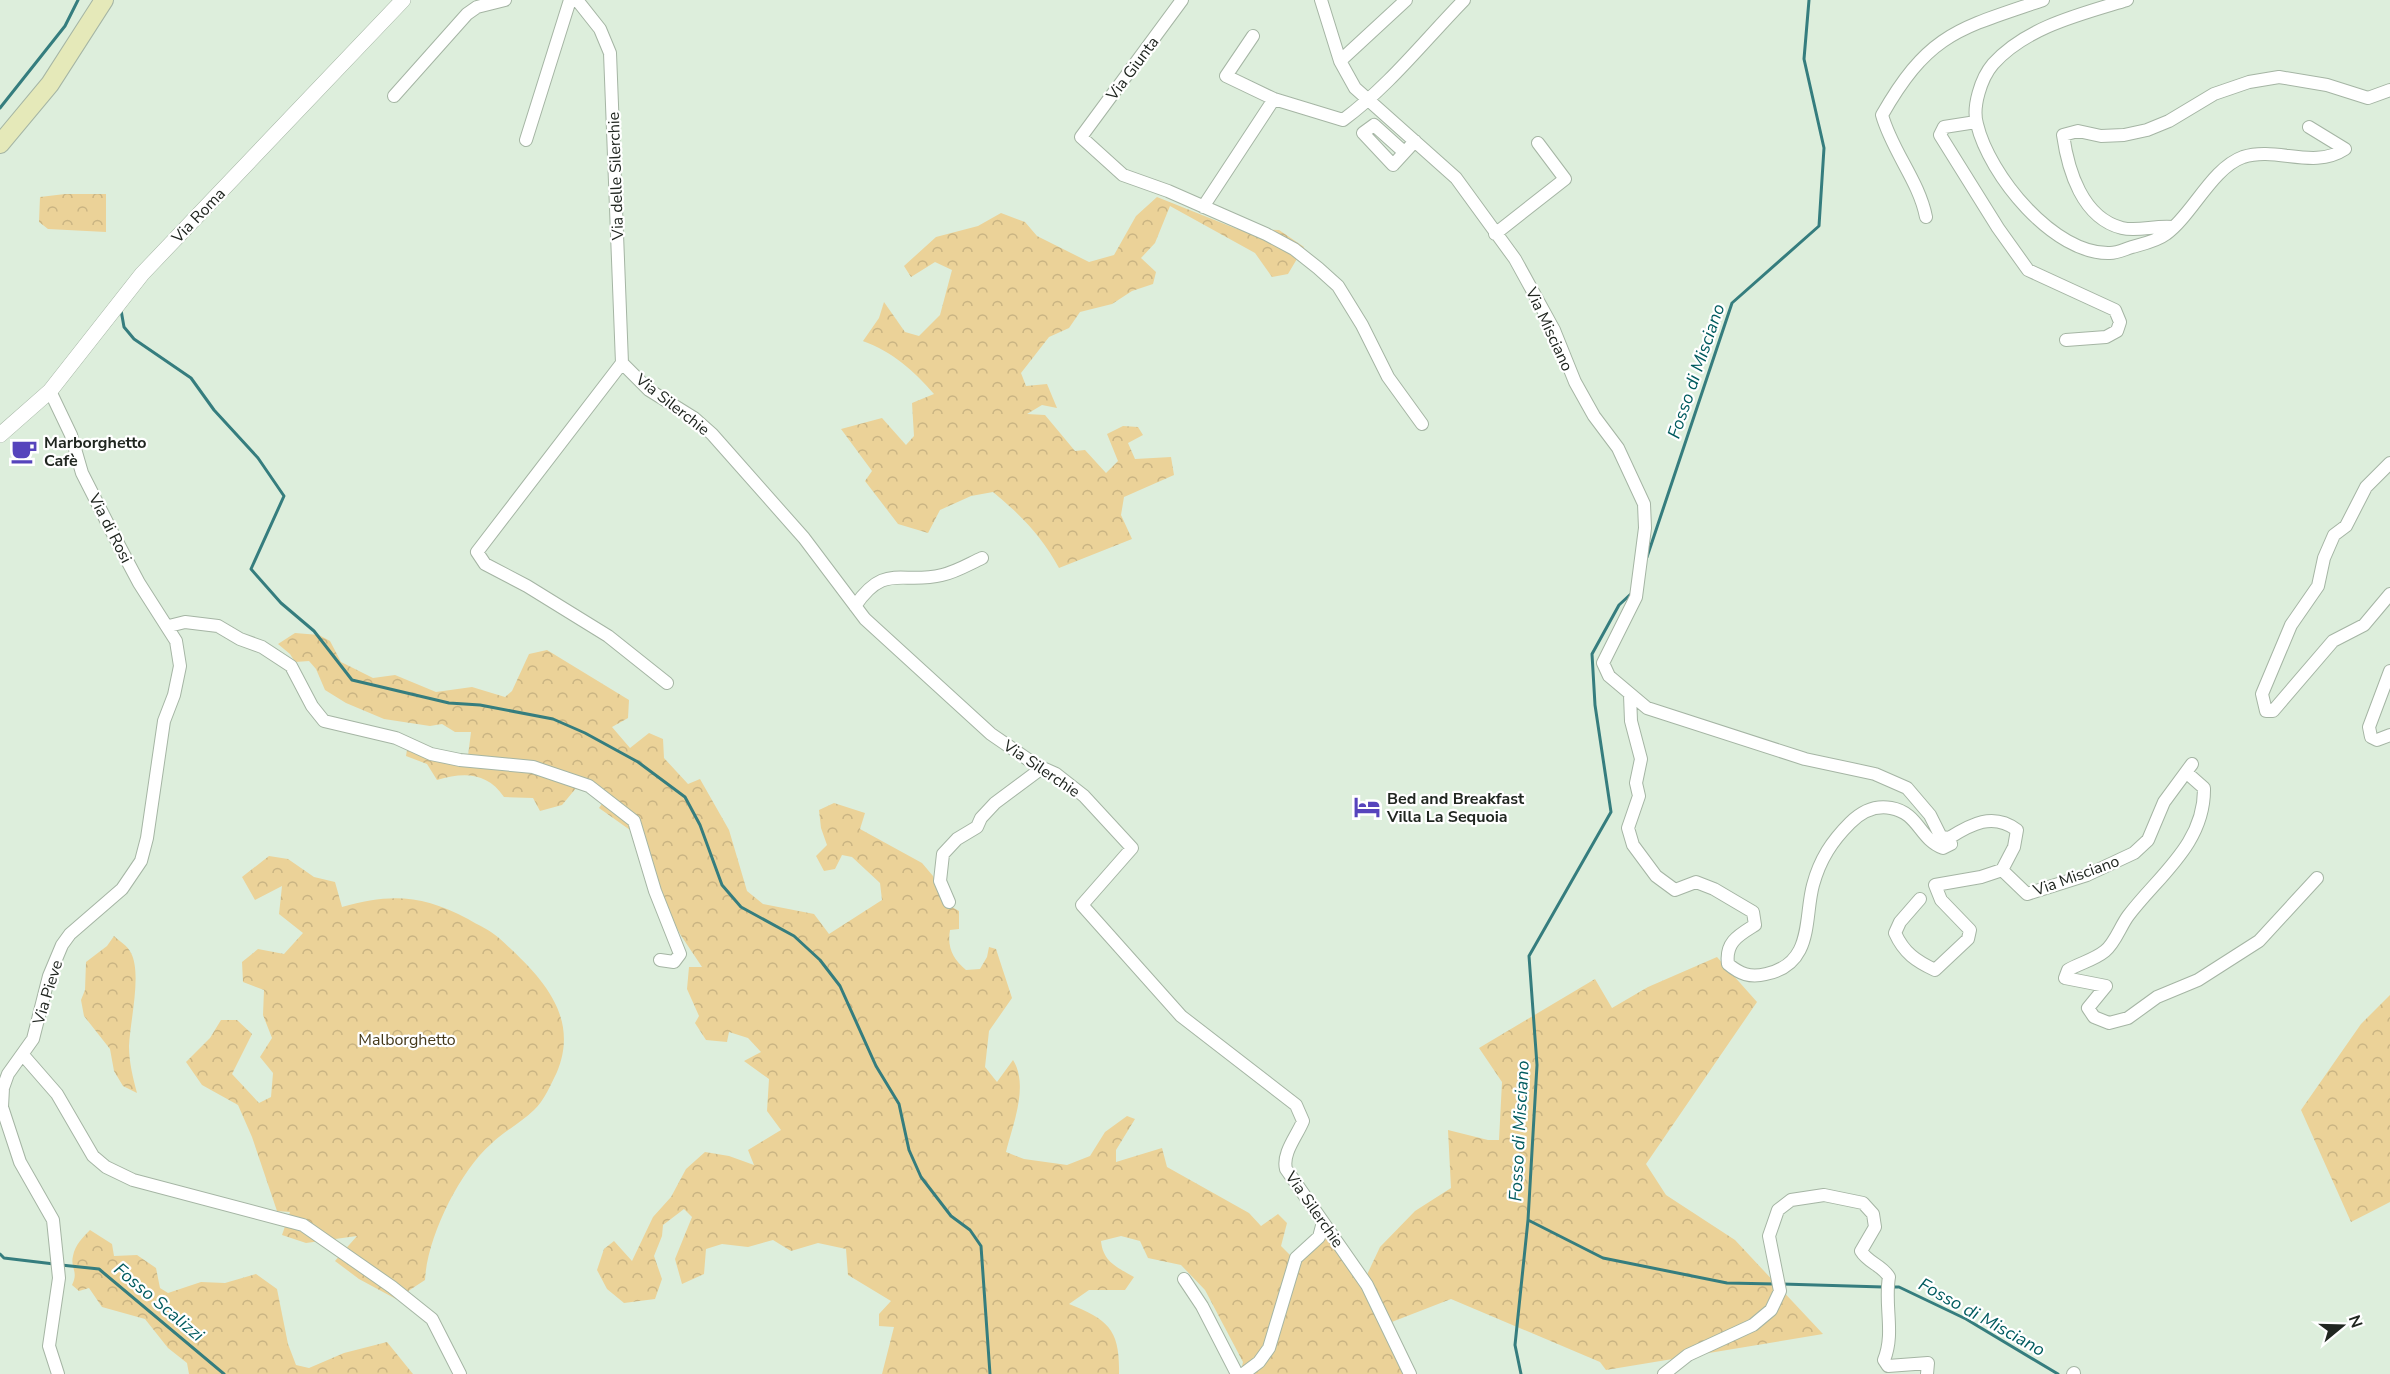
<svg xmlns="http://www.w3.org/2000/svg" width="2390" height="1374" viewBox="0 0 2390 1374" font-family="'Nunito Sans',sans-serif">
<defs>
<pattern id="forest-crowns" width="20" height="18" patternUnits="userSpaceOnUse" patternTransform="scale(1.5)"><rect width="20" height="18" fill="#ebd298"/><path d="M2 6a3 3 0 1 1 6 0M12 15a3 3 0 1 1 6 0" fill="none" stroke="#c9b483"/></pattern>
</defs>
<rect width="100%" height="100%" fill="#ddeedc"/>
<path fill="url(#forest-crowns)" d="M65 194H106V232L48 229 39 222 40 197Z
M1157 197 1237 229 1279 230 1304 247 1288 274 1272 277 1255 253 1170 206 1155 243 1141 258 1156 272 1153 284 1132 291 1112 304 1080 312 1069 328 1049 337 1021 373 1026 386 1047 384 1057 408 1042 405 1027 414 1045 415 1075 451 1085 450 1106 473 1118 461 1107 434 1123 426 1138 427 1143 435 1128 443 1135 459 1171 457 1174 475 1124 497 1121 515 1132 539 1059 568C1042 537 1021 515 993 492L971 496 940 510 928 533 898 524 865 481 872 471 841 429 882 418 906 445 914 436 912 403 934 394C914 371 893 352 863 341L879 318 884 302 905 332 919 336 940 315 952 270 935 262 911 277 904 266 936 237 978 226 1001 213 1025 222 1037 236 1089 262 1114 255 1136 216Z
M295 633 319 635 330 641 341 662 373 678 395 675 436 692 472 687 505 697 512 691 529 654 547 650 629 700 628 718 612 727 630 748 649 733 663 739 664 758 688 784 700 779 729 830 747 891 763 904 814 914 829 934 882 900 880 883 852 857 842 855 835 869 824 871 816 856 827 845 821 828 819 810 834 803 865 813 860 829 922 863 933 876 943 902 959 911V929L950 930C947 948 953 959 966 970L980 969 987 957 989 947 996 949 1012 998 989 1031 985 1067 997 1082 1013 1060C1029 1085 1013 1124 1006 1152L1024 1159 1067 1165 1090 1156 1105 1132 1127 1116 1135 1119 1116 1150V1162L1162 1148 1167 1167 1249 1213 1261 1226 1278 1214 1287 1223 1281 1246 1297 1262 1325 1235 1364 1281 1380 1247 1415 1211 1451 1188 1448 1130 1488 1140H1499L1502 1082 1479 1048 1595 979 1612 1008 1648 987 1717 957 1757 1002 1646 1164 1666 1195 1735 1240 1823 1334 1606 1370 1600 1362 1451 1299 1384 1325 1406 1374H1240L1243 1362 1205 1290 1181 1265 1148 1258 1140 1241 1121 1236 1101 1241C1103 1262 1117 1267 1134 1277L1125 1290H1089L1069 1304C1109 1320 1120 1330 1119 1374H882L894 1327 879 1326V1314L891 1301 848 1275 846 1249 818 1243 791 1251 773 1240 748 1247 722 1244 706 1249 704 1274 682 1284 675 1259 692 1217 684 1209 663 1225 662 1236 654 1256 662 1279 655 1299 624 1303 607 1289 597 1270 604 1249 614 1241 632 1261 653 1217 671 1197 686 1169 705 1152 729 1156 754 1165 748 1150 781 1130 767 1111 769 1079 744 1061 761 1052 748 1038 729 1032 727 1042 706 1040 695 1023 699 1016 687 989 689 967H702L680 934 640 857 630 830 599 808 608 795 582 781 562 805 540 811 533 798 504 797C487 772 464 772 437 780L427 764 406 756 408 743 468 756 471 732H455L442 724 430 726 384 719 346 703 325 690 316 669 309 661 295 662 290 654 278 644Z
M269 856 288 859 314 877 335 882 342 907C391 893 423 895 468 919 478 925 490 930 499 938 538 974 581 1014 557 1072 551 1084 544 1101 534 1110 521 1123 504 1131 491 1144 459 1172 427 1238 425 1280L396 1299 359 1279 335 1261 357 1236 306 1243 282 1235 290 1212 277 1211 252 1137 238 1105 202 1085 186 1062 210 1038 221 1020H237L252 1034 232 1074 259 1103 271 1097 273 1073 260 1057 272 1038 263 1015 264 990 243 982 242 962 258 949 284 954 303 933 279 914 282 886 255 900 242 877Z
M114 936C119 941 128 946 131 953 142 974 130 1021 129 1046 129 1062 133 1078 137 1093L123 1086 114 1071 110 1049 84 1016 81 1000 85 990 86 962 107 946Z
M2390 995V1202L2351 1222 2301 1110 2361 1024Z
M90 1230 112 1244 114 1256 137 1255 156 1268 160 1288 168 1293 201 1282 225 1283 256 1274 277 1289 288 1344 296 1365 309 1368 344 1353 387 1342 413 1374H189L187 1363 168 1348 145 1319 102 1307 89 1288 79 1291 72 1285C79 1271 70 1268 73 1256 75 1245 83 1237 90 1230Z"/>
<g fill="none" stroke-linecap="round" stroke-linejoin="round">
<path stroke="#357d7e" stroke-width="3" d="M0 108 65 26 78 0
M121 310 124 327 134 339 191 378 214 410 258 458 284 496 251 569 281 603 314 631 352 680 449 703 480 705 553 719 585 733 638 762 685 797 700 825 722 885 741 907 794 936 820 960 840 986 876 1066 899 1104 909 1150 921 1177 951 1216 970 1230 981 1246 990 1374
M1647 557 1732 303 1819 226 1824 148 1804 59 1809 0
M1633 592 1619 605 1592 654 1595 705 1611 812 1529 956 1537 1065 1528 1220 1603 1258 1727 1283 1775 1284
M0 1254 4 1258 54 1264
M61 1265 99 1269 224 1374
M1782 1284 1883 1287
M1890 1287H1899L1966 1319 2058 1374
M1521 1374 1515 1345 1528 1220"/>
<g stroke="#a5b5a4" stroke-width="14">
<path id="minor" d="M577 0 600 29 610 53 622 363
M1182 0 1081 137 1123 175 1168 191 1266 234 1294 249 1318 268 1338 286 1362 325 1388 377 1422 424
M1321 0 1340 61 1355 88 1456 178 1515 259 1554 330 1575 382 1594 416 1618 448 1644 504 1645 528 1636 597 1603 663 1609 676 1647 708 1805 759 1875 774 1907 788 1930 815 1941 837 1949 838C1971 824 1993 812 2017 830L2014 847 2002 870 2027 894 2087 875 2134 853 2148 840 2164 802 2192 764
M2127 0C2081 14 2026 27 1993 64 1981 78 1972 107 1977 124 1989 175 2054 255 2110 253 2118 253 2125 249 2132 247 2143 244 2157 241 2166 234 2192 215 2212 168 2243 157 2277 146 2313 170 2345 149L2309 127
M1253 36 1226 76 1274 99 1343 120C1389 86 1424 41 1464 0
M1340 61 1406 0
M394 96 467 14 477 7 505 0
M1976 122 1944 127 1940 135 1998 228 2028 270 2115 310 2120 322 2117 331 2106 337 2066 340
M526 140 570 0
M1404 152 1374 125 1363 133 1393 165 1415 141
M1203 207 1274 99
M1926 217C1919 181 1892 151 1882 115 1929 33 1958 29 2043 0
M2173 227C2155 225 2138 232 2122 228 2082 218 2068 170 2063 135L2078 131 2101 136 2124 135 2147 130 2169 121 2214 94 2249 82 2279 77 2327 85 2368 98 2390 90
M1495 234 1565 179 1538 143
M622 363 649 390 694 418 712 434 804 538 865 619 991 734 1036 765 1056 774 1084 796 1132 848 1082 905 1181 1016 1296 1105 1303 1121C1297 1136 1282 1153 1286 1169L1367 1285 1410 1374
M622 363 477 552 485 564 527 586 608 636 667 683
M50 391 71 435 82 473 113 534 139 583 176 641 180 666 174 695 164 721 147 838 141 861 122 889 70 934 62 945 49 976 33 1039 8 1074 3 1088 2 1107 20 1162 53 1220 59 1278 49 1346 58 1374
M2390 463 2366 487 2346 526 2334 535 2324 558 2318 586 2291 625 2262 694 2266 711H2273L2333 641 2364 625 2390 594
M855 606C885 562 901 585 942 575 956 572 969 564 982 558
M169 626 185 622 218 626 240 639 262 647 291 666 312 706 324 721 396 738 431 754 460 760 533 767 589 786 634 821 655 891 680 954 674 962 660 960
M2390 671 2369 727 2371 737 2377 740 2390 735
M1630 695 1631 721 1641 759 1636 783 1639 796 1628 828 1633 845 1656 876 1675 890 1696 882 1714 889 1753 912 1755 925C1739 935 1725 942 1728 964 1740 974 1750 978 1766 974 1814 964 1804 918 1813 885 1820 859 1832 841 1850 823 1861 812 1875 805 1891 808 1919 813 1919 839 1943 848L1951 844 1949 838
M2187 773 2204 788C2205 844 2158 876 2128 916 2120 927 2115 943 2105 951 2094 960 2080 963 2068 970L2065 978 2106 986 2088 1008 2094 1017 2109 1023 2128 1018 2157 997 2198 980 2259 941 2317 878
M1920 899 1900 922 1895 933C1904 953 1916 961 1935 970L1968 939 1970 930 1941 900 1935 885 1981 877 2002 870
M949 902 940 881 943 854 957 839 977 827 981 818 995 803 1042 768
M23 1055 57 1094 93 1156 106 1167 133 1180 303 1225 392 1287 432 1319 460 1374
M1184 1279 1202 1306 1237 1374
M1243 1374 1259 1362 1269 1348 1296 1258 1319 1237 1323 1222
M1664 1374 1688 1355 1753 1325 1771 1310 1780 1291 1769 1236 1778 1210 1791 1200 1824 1195 1863 1203 1873 1214 1875 1227 1861 1251C1868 1263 1882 1265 1889 1277 1884 1305 1895 1333 1884 1360L1888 1366 1928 1363 1927 1374
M2073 1374 2074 1373"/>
</g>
<g stroke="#a5b5a4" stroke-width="16">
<path id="tertiary" d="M0 435 50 391 142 274 403 0"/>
</g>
<g stroke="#a5b5a4" stroke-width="20">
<path id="secondary" d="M0 144 50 84 104 0"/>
</g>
<use href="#minor" stroke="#fff" stroke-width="12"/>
<use href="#tertiary" stroke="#fff" stroke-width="15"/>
<use href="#secondary" stroke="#e5e9b9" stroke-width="18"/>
</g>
<defs>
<g id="cafe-bare" transform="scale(2.07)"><path d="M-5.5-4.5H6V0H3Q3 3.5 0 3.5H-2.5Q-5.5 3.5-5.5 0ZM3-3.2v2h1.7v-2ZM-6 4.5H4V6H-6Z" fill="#5644bc" stroke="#fff" stroke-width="2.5" paint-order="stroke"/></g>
<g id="hotel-bare" transform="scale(2.07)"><path d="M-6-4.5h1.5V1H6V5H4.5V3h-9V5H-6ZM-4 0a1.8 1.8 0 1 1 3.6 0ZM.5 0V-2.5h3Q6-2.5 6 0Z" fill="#5644bc" stroke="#fff" stroke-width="2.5" paint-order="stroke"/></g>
</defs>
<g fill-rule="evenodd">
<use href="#cafe-bare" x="24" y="451"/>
<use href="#hotel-bare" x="1367" y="807"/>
</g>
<g text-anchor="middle" stroke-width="4.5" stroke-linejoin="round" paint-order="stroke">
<g font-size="16" fill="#202620" stroke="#fff">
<text transform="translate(1132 68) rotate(-53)" y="6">Via Giunta</text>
<text transform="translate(615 176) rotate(-92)" y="6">Via delle Silerchie</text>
<text transform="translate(198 215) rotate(-46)" y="6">Via Roma</text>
<text transform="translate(1550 329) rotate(65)" y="6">Via Misciano</text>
<text transform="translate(673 404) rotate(38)" y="6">Via Silerchie</text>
<text transform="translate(111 528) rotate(63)" y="6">Via di Rosi</text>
<text transform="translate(1042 768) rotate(34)" y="6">Via Silerchie</text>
<text transform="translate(2076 875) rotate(-20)" y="6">Via Misciano</text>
<text transform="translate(47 992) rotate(-73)" y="6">Via Pieve</text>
<text transform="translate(1315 1209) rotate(55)" y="6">Via Silerchie</text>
</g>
<g font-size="16" font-weight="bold" fill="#202620" stroke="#fff" text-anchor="start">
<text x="44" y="448">Marborghetto<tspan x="44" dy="18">Cafè</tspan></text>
<text x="1387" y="804">Bed and Breakfast<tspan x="1387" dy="18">Villa La Sequoia</tspan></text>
</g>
<g font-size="16" fill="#433719" stroke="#fff">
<text x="407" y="1045">Malborghetto</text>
</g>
<g font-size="18" font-style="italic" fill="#005b5f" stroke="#fff">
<text transform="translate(1696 371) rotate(-71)" y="6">Fosso di Misciano</text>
<text transform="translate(1519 1131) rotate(-87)" y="6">Fosso di Misciano</text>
<text transform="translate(159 1302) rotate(40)" y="6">Fosso Scalizzi</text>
<text transform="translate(1982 1317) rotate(29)" y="6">Fosso di Misciano</text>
</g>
</g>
<g transform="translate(2342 1326) rotate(71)" stroke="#ffffff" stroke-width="4.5" paint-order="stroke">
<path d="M0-4.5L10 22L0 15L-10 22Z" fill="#202620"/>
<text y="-9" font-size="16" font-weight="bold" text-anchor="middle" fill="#202620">N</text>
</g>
</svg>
